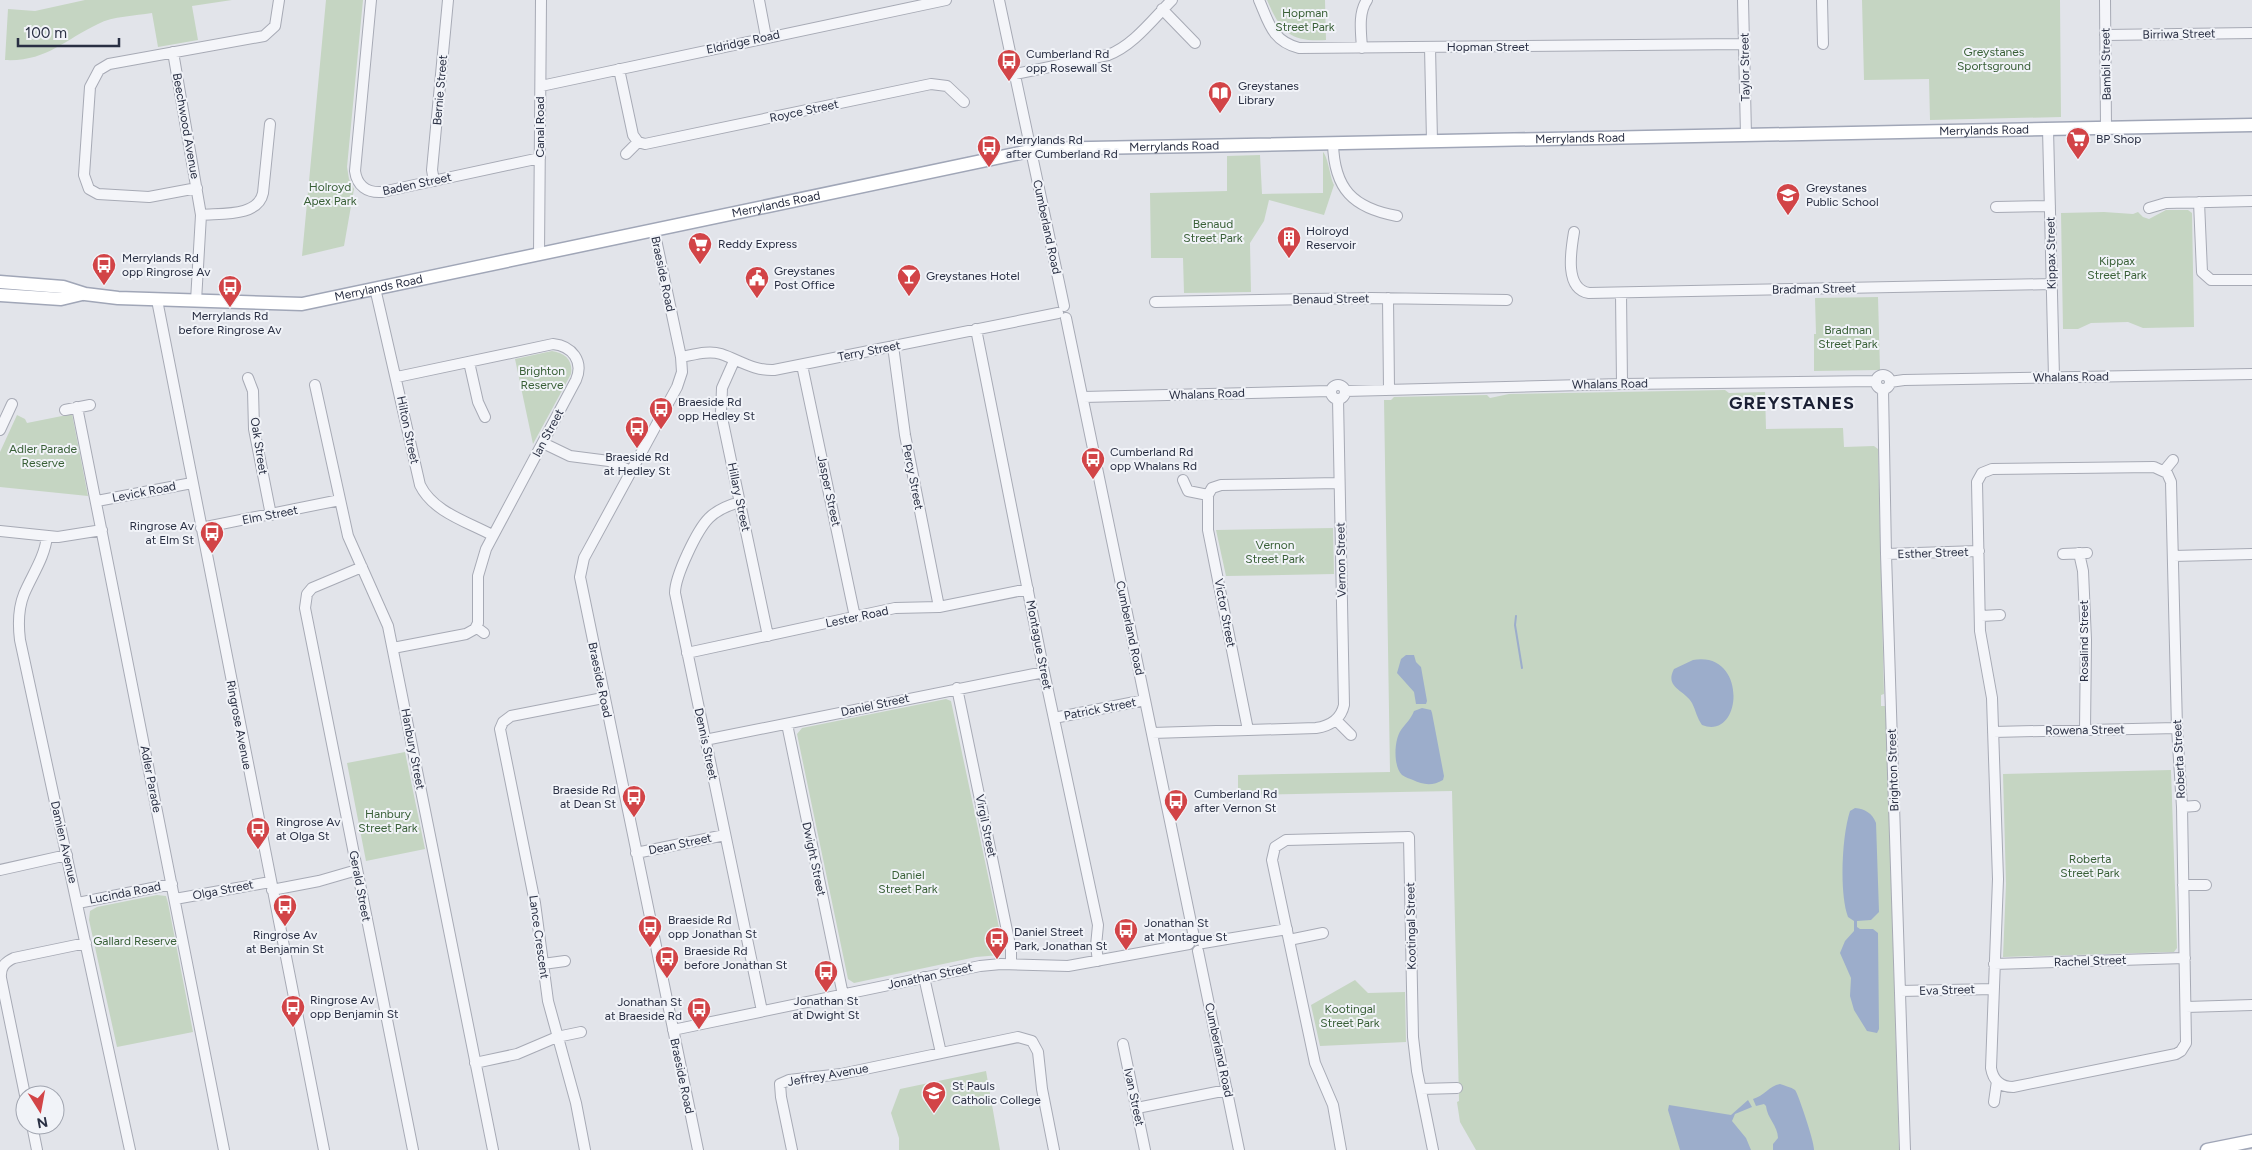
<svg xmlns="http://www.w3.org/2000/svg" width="2252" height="1150" viewBox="0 0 2252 1150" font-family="Figtree,sans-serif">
<rect width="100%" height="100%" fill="#e2e4ea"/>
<path fill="#c5d5c2" d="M85 0H232L192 6 198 40 158 47 152 13C135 16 113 16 98 24 64 40 46 62 5 60L8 9 35 11Z
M326 0H363L347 167 349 179 354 189 344 246 302 256Z
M1267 0H1325L1326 40C1290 42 1281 32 1267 0Z
M1862 0H2060L2061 117 1930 120 1929 79 1864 80Z
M1323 152C1328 157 1330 177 1334 185L1324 215 1269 200 1264 221 1250 243 1251 292 1184 293 1183 258H1151L1150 193 1227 191V156L1260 155 1262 194 1323 193Z
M2166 210H2188L2192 213 2194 327 2143 328 2128 322 2091 323 2078 329H2063L2061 213 2104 212 2133 214 2138 212 2143 217 2149 219Z
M1878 297 1880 370 1814 371V334H1816L1815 298Z
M552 351C566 353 573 361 571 374L533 444 515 359Z
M1725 390 1729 393 1765 392 1766 429 1843 428 1844 447 1874 446 1878 449 1884 694 1881 695V706H1886L1899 1150H1476L1460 1122 1457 1102 1459 1101 1452 791 1238 795V775L1390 772 1384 400H1391L1394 397 1487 395 1490 398 1509 394Z
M72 414 88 496 0 487V452L17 415 25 419 27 423Z
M1333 528 1334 574 1226 576 1216 530Z
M946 699 951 701 1004 951 1000 955 976 957 854 983 848 979 797 734 802 728Z
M405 752 425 849 366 861 347 763Z
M2171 770 2177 948 2174 952 2003 957 2006 884 2003 774Z
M157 895 166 896 168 903 193 1032 117 1047 89 920 90 911 97 907Z
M1355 980 1368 993 1405 992 1406 1042 1320 1046 1311 1005Z
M986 1071 1000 1150H899V1138L891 1113 900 1089Z"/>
<path fill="#9cadcb" d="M1406 655H1414L1416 662 1421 667 1427 701 1426 704H1416L1414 692 1397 673 1401 659Z
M1693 660C1748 650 1743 741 1702 725 1697 718 1696 711 1692 703 1685 690 1664 688 1674 669Z
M1422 708 1431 710 1432 713 1444 776 1443 780C1433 786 1423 785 1413 780 1410 779 1405 777 1402 775 1393 766 1394 740 1401 730 1406 723 1411 719 1414 711Z
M1855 808C1865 809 1872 813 1876 823L1879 912 1871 920 1857 921V927L1860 929H1873L1878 933 1879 1029 1877 1033 1867 1031 1854 1010 1850 996 1851 978 1840 953 1845 941 1854 931V921L1848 917C1839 893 1842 835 1850 811Z
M1780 1084C1785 1086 1791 1087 1795 1090 1798 1093 1815 1144 1814 1150H1773V1144L1778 1138C1778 1126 1767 1118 1766 1106L1764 1104 1756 1106 1753 1099C1764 1096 1769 1086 1780 1084Z
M1748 1100 1752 1107 1735 1114 1732 1121 1746 1138 1751 1150H1680L1668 1110 1669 1105 1731 1115Z"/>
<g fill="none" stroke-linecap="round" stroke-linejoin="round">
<path stroke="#9cadcb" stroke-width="2" d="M1516 616 1515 625 1522 668"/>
<g stroke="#a7aab5" stroke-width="12">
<path id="minor" d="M371 0 355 171C357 186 367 193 382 192L540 158
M759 0 766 37
M999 0 1064 306
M1259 0C1269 23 1272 41 1299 48L1744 44
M1743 0 1746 135
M1822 0 1823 44
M2105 0 2106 128
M1162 9 1195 43
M2105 35 2252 33
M1430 47 1432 141
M1362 48C1361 32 1358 13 1367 0
M173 52 201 215 196 301
M619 69 633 135 638 142 645 144 931 84 947 86 964 102
M1015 74 1108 55C1133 46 1153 19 1172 0
M541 86 946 0
M2048 129 2054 377
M1333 143C1334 189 1353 208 1397 216
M626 154 638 142
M434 181 432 170 448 0
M197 188 149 197 98 194 89 189 84 175 90 87 99 70 109 64 264 36 275 26 279 0
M2199 202 2202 272 2211 280H2252
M1996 207 2050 206
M2149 208 2166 203 2252 201
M201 215C221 213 258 217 263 193L270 124
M654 230 681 357 682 372 677 387 584 558 580 577 698 1150
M1574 232C1571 250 1564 289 1589 293L2052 284
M539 254 541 0
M375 288 420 485C433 512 468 522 492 535
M1621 293 1622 384
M1388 298 1389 389
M157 300 324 1150
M1155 302 1371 298 1507 300
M1066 318 1194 937
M976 329 1044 672 1098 925 1096 946 1098 961
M893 346 905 435 939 607
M681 357C693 355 708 350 721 354 739 360 754 371 774 370L1058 313
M734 361 722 388 721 413 768 636
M469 362 478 402 485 417
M802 365 855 617
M1876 382a7 7 0 1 1 14 0a7 7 0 1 1-14 0Z
M248 378 253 391 254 429 271 515
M1890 382 1904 380 2252 374
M1331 392a7 7 0 1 1 14 0a7 7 0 1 1-14 0Z
M315 385 348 536 388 626 493 1150
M1883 390 1886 554 1905 1150
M1345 391 1622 384 1875 381
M1083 397 1330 391
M77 407 224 1150
M65 410 90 405
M0 430 12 404
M543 443 570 456 609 461 631 471
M2154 467 2167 473 2171 482 2177 728 2182 807 2186 1043 2181 1051 2176 1054 2013 1087C2000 1087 1993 1080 1991 1068L1998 879 1992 698 1980 631 1977 482 1982 473 1992 469Z
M2164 471 2173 460
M1183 480 1188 491 1208 495
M97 501 192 483
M740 502C729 505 717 510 709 518 697 530 675 576 675 593L762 1011
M201 528 340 500
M0 531 58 537 102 530
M47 536C45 557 32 575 24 594 18 609 18 624 20 640L130 1150
M2079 553 2083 571 2086 640 2085 730
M1886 554 1979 551
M2063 554 2087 553
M2173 556 2252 554
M362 567 312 588 307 594 305 608 413 1150
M1981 616 2000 615
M476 627 484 633
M393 648 466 634 475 629 478 623V576L486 549 576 380C584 361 572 346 553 344L397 377
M687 653 895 608 939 607 1028 589
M957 688 1011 950V964
M1054 718 1145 700
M1336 720 1351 735
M787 724 843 995
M1248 730 1208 530V495L1212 488 1221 485 1339 483
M1993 732 2177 728
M1152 733 1316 728C1330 726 1341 719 1344 705L1338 399
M705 740 1044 672
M2182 807 2195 806
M636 853 725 835
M0 870 67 855
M2183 885H2206
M272 890 319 881 357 870
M175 899 270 882
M78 903 172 884
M1289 940 1323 933
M1203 943 1287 929
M1198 951 1239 1150
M543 964 565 961
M1994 964 2185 958
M924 977 941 1053
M1900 991 1994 989
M2186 1007 2252 1005
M673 1030 980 966 1001 964 1068 966 1189 944
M1123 1044 1145 1150
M475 1063 517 1054 557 1037 581 1032
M1421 1089 1457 1088
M25 1095 1 978C0 967 5 962 14 958L86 943
M1994 1102 1997 1081
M1137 1108 1227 1090
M32 1125 37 1150
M585 1150 576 1103 548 1001 535 903 500 729 503 722 511 716 603 698
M792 1150 781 1097 780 1084 789 1080 841 1074 1018 1037 1032 1041 1038 1052 1042 1089 1054 1150
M1341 1150 1333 1105 1315 1063 1272 860 1275 847 1286 840 1409 837 1413 1037 1417 1071 1433 1150"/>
</g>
<g stroke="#a0a6b7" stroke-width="15">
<g id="major">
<path id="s1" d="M0 282 63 287 85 294 118 298 302 304 1039 149 2252 125"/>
<path d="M0 295 61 299 82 294"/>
<path d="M2207 1150 2252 1141"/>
</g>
</g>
<use href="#minor" stroke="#f4f5f9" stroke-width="10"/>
<use href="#major" stroke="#fff" stroke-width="12"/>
</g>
<defs>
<g id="bus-pin" transform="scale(1.25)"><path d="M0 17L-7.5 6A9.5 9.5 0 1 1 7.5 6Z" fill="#d24447" stroke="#f1f3f8"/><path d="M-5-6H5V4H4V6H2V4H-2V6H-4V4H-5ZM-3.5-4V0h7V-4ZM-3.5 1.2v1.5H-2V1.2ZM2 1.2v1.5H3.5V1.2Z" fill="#fff"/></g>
<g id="library-pin" transform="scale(1.25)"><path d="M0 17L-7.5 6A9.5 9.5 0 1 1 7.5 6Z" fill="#d24447" stroke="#f1f3f8"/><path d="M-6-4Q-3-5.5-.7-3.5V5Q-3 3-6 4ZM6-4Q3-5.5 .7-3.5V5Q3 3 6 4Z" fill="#fff"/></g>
<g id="supermarket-pin" transform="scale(1.25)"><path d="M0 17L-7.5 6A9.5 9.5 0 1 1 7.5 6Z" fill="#d24447" stroke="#f1f3f8"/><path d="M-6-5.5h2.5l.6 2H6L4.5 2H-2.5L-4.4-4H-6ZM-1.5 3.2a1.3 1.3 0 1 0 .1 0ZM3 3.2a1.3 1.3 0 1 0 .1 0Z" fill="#fff"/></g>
<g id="school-pin" transform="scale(1.25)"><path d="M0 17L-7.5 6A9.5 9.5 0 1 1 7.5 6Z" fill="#d24447" stroke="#f1f3f8"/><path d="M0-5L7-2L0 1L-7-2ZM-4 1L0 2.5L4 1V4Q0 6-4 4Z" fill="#fff"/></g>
<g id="building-pin" transform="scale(1.25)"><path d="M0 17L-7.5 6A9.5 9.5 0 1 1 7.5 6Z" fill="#d24447" stroke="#f1f3f8"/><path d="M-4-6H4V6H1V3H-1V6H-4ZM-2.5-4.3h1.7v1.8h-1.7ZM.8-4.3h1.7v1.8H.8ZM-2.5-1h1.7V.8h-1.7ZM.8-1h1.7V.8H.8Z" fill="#fff"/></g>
<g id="bar-pin" transform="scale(1.25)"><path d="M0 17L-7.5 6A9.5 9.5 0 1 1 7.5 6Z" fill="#d24447" stroke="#f1f3f8"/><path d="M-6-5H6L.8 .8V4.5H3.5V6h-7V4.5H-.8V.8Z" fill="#fff"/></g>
<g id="civic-pin" transform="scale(1.25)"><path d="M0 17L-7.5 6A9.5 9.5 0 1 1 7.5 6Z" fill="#d24447" stroke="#f1f3f8"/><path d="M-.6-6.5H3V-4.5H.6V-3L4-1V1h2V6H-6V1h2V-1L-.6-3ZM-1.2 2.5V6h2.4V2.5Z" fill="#fff"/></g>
</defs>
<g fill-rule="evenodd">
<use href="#bus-pin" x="1009" y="61"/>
<use href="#library-pin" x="1220" y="93"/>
<use href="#supermarket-pin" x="2078" y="139"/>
<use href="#bus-pin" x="989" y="147"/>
<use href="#school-pin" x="1788" y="195"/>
<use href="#building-pin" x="1289" y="238"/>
<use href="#supermarket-pin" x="700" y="244"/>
<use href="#bus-pin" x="104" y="265"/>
<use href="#bar-pin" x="909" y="276"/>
<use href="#civic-pin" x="757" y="278"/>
<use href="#bus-pin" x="230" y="287"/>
<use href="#bus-pin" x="661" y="409"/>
<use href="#bus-pin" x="637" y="428"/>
<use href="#bus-pin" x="1093" y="459"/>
<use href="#bus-pin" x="212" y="533"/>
<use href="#bus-pin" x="634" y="797"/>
<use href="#bus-pin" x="1176" y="801"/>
<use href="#bus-pin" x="258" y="829"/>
<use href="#bus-pin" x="285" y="906"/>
<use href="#bus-pin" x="650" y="927"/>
<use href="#bus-pin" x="1126" y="930"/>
<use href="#bus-pin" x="997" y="939"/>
<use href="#bus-pin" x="667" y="958"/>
<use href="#bus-pin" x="826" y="972"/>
<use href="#bus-pin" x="293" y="1007"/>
<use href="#bus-pin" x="699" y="1009"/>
<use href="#school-pin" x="934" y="1093"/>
</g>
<g text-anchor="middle" stroke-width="4" stroke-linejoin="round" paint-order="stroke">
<g font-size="12" fill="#385f36" stroke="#f1f3f8">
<text x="1305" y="17">Hopman<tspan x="1305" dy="14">Street Park</tspan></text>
<text x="1994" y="56">Greystanes<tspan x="1994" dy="14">Sportsground</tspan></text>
<text x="330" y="191">Holroyd<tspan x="330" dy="14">Apex Park</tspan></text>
<text x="1213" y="228">Benaud<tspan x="1213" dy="14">Street Park</tspan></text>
<text x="2117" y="265">Kippax<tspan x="2117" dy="14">Street Park</tspan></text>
<text x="1848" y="334">Bradman<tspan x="1848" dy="14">Street Park</tspan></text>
<text x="542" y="375">Brighton<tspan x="542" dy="14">Reserve</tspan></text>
<text x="43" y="453">Adler Parade<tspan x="43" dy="14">Reserve</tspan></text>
<text x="1275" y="549">Vernon<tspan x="1275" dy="14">Street Park</tspan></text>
<text x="388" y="818">Hanbury<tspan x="388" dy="14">Street Park</tspan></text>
<text x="2090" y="863">Roberta<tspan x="2090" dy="14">Street Park</tspan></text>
<text x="908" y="879">Daniel<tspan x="908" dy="14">Street Park</tspan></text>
<text x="135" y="945">Gallard Reserve</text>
<text x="1350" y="1013">Kootingal<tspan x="1350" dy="14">Street Park</tspan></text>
</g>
<g font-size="12" fill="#292f43" stroke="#f1f3f8">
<text transform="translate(2179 34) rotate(-1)" y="4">Birriwa Street</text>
<text transform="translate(743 42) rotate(-12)" y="4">Eldridge Road</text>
<text x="1488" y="51">Hopman Street</text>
<text transform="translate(2106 64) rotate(-91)" y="4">Bambil Street</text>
<text transform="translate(1745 67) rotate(-91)" y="4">Taylor Street</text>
<text transform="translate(440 90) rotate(-85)" y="4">Bernie Street</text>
<text transform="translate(804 111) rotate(-12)" y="4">Royce Street</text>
<text transform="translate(186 126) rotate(80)" y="4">Beechwood Avenue</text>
<text transform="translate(540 127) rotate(-90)" y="4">Canal Road</text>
<text dy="4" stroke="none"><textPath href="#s1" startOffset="2002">Merrylands Road</textPath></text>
<text dy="4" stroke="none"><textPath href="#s1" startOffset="1598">Merrylands Road</textPath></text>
<text dy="4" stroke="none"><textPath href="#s1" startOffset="1192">Merrylands Road</textPath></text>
<text transform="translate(417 184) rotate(-12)" y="4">Baden Street</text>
<text dy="4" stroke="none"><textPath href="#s1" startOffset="788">Merrylands Road</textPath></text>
<text transform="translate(1047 227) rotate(78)" y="4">Cumberland Road</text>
<text transform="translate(2051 253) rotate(-91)" y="4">Kippax Street</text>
<text transform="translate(663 274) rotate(78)" y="4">Braeside Road</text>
<text dy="4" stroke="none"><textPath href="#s1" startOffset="382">Merrylands Road</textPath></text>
<text transform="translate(1814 289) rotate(-1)" y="4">Bradman Street</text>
<text transform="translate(1331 299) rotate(-1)" y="4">Benaud Street</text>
<text transform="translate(869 351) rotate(-11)" y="4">Terry Street</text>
<text transform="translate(2071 377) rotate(-1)" y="4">Whalans Road</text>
<text transform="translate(1610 384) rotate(-1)" y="4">Whalans Road</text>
<text transform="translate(1207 394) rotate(-2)" y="4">Whalans Road</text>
<text transform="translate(408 430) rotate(78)" y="4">Hilton Street</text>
<text transform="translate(548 433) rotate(-62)" y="4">Ian Street</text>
<text transform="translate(259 446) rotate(81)" y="4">Oak Street</text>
<text transform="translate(913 477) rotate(79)" y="4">Percy Street</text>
<text transform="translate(829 491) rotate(78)" y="4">Jasper Street</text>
<text transform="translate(144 492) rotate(-11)" y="4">Levick Road</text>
<text transform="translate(739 497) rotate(78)" y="4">Hillary Street</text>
<text transform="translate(270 515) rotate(-11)" y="4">Elm Street</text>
<text transform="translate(1933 553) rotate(-2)" y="4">Esther Street</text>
<text transform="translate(1341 560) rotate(-91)" y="4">Vernon Street</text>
<text transform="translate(1225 613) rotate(79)" y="4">Victor Street</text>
<text transform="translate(857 617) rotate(-12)" y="4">Lester Road</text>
<text transform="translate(1130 628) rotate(78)" y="4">Cumberland Road</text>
<text transform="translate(2084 641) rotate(-90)" y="4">Rosalind Street</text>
<text transform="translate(1039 645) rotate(79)" y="4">Montague Street</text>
<text transform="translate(600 680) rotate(78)" y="4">Braeside Road</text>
<text transform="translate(875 705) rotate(-12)" y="4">Daniel Street</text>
<text transform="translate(1100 709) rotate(-11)" y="4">Patrick Street</text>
<text transform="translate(239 725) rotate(79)" y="4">Ringrose Avenue</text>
<text transform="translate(2085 730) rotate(-1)" y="4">Rowena Street</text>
<text transform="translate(706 744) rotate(78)" y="4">Dennis Street</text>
<text transform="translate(413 749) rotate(79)" y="4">Hanbury Street</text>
<text transform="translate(2179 759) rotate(-93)" y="4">Roberta Street</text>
<text transform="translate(1893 770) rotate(-92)" y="4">Brighton Street</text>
<text transform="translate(151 779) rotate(79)" y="4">Adler Parade</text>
<text transform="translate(986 826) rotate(78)" y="4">Virgil Street</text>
<text transform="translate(64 842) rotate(77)" y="4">Damien Avenue</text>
<text transform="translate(680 844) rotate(-12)" y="4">Dean Street</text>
<text transform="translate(814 859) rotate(78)" y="4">Dwight Street</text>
<text transform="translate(360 886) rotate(79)" y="4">Gerald Street</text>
<text transform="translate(223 890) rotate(-11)" y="4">Olga Street</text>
<text transform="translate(125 893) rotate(-11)" y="4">Lucinda Road</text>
<text transform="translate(1411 926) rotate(-91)" y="4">Kootingal Street</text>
<text transform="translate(539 937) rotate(82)" y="4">Lance Crescent</text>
<text transform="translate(2090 961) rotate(-2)" y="4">Rachel Street</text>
<text transform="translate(930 976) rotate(-12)" y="4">Jonathan Street</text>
<text transform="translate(1947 990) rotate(-2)" y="4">Eva Street</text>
<text transform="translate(1219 1050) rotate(78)" y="4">Cumberland Road</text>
<text transform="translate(828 1075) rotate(-10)" y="4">Jeffrey Avenue</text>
<text transform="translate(682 1076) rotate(78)" y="4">Braeside Road</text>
<text transform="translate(1134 1097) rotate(78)" y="4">Ivan Street</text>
</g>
<g font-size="12" fill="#292f43" stroke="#f1f3f8" text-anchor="start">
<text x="1026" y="58">Cumberland Rd<tspan x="1026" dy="14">opp Rosewall St</tspan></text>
<text x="1238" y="90">Greystanes<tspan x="1238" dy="14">Library</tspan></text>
<text x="2096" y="143">BP Shop</text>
<text x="1006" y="144">Merrylands Rd<tspan x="1006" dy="14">after Cumberland Rd</tspan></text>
<text x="1806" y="192">Greystanes<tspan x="1806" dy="14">Public School</tspan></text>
<text x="1306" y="235">Holroyd<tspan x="1306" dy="14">Reservoir</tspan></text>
<text x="718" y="248">Reddy Express</text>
<text x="122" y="262">Merrylands Rd<tspan x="122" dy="14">opp Ringrose Av</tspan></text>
<text x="774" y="275">Greystanes<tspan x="774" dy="14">Post Office</tspan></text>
<text x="926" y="280">Greystanes Hotel</text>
<text x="230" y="320" text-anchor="middle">Merrylands Rd<tspan x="230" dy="14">before Ringrose Av</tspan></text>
<text x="678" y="406">Braeside Rd<tspan x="678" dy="14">opp Hedley St</tspan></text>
<text x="1110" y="456">Cumberland Rd<tspan x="1110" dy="14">opp Whalans Rd</tspan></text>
<text x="637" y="461" text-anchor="middle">Braeside Rd<tspan x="637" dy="14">at Hedley St</tspan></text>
<text x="194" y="530" text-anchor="end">Ringrose Av<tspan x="194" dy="14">at Elm St</tspan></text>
<text x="616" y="794" text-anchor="end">Braeside Rd<tspan x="616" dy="14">at Dean St</tspan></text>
<text x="1194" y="798">Cumberland Rd<tspan x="1194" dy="14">after Vernon St</tspan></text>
<text x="276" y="826">Ringrose Av<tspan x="276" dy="14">at Olga St</tspan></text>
<text x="668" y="924">Braeside Rd<tspan x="668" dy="14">opp Jonathan St</tspan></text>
<text x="1144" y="927">Jonathan St<tspan x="1144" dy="14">at Montague St</tspan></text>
<text x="1014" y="936">Daniel Street<tspan x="1014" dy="14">Park, Jonathan St</tspan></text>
<text x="285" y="939" text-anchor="middle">Ringrose Av<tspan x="285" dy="14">at Benjamin St</tspan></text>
<text x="684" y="955">Braeside Rd<tspan x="684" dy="14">before Jonathan St</tspan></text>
<text x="310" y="1004">Ringrose Av<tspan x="310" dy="14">opp Benjamin St</tspan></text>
<text x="826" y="1005" text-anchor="middle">Jonathan St<tspan x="826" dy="14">at Dwight St</tspan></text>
<text x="682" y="1006" text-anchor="end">Jonathan St<tspan x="682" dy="14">at Braeside Rd</tspan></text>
<text x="952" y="1090">St Pauls<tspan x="952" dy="14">Catholic College</tspan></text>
</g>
<g font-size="18" font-weight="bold" letter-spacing="1" fill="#1b2034" stroke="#f1f3f8">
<text x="1792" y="409">GREYSTANES</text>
</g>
</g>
<g transform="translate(40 1110) rotate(169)"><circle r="24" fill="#f1f3f8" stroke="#a1a5b0"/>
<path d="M0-4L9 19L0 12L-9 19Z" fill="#d24447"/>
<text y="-8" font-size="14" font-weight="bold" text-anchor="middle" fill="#292f43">N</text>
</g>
<path d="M18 38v8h101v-8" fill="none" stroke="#292f43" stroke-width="2.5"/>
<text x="25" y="38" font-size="15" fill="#292f43" stroke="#f1f3f8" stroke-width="4" paint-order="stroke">100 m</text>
</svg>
